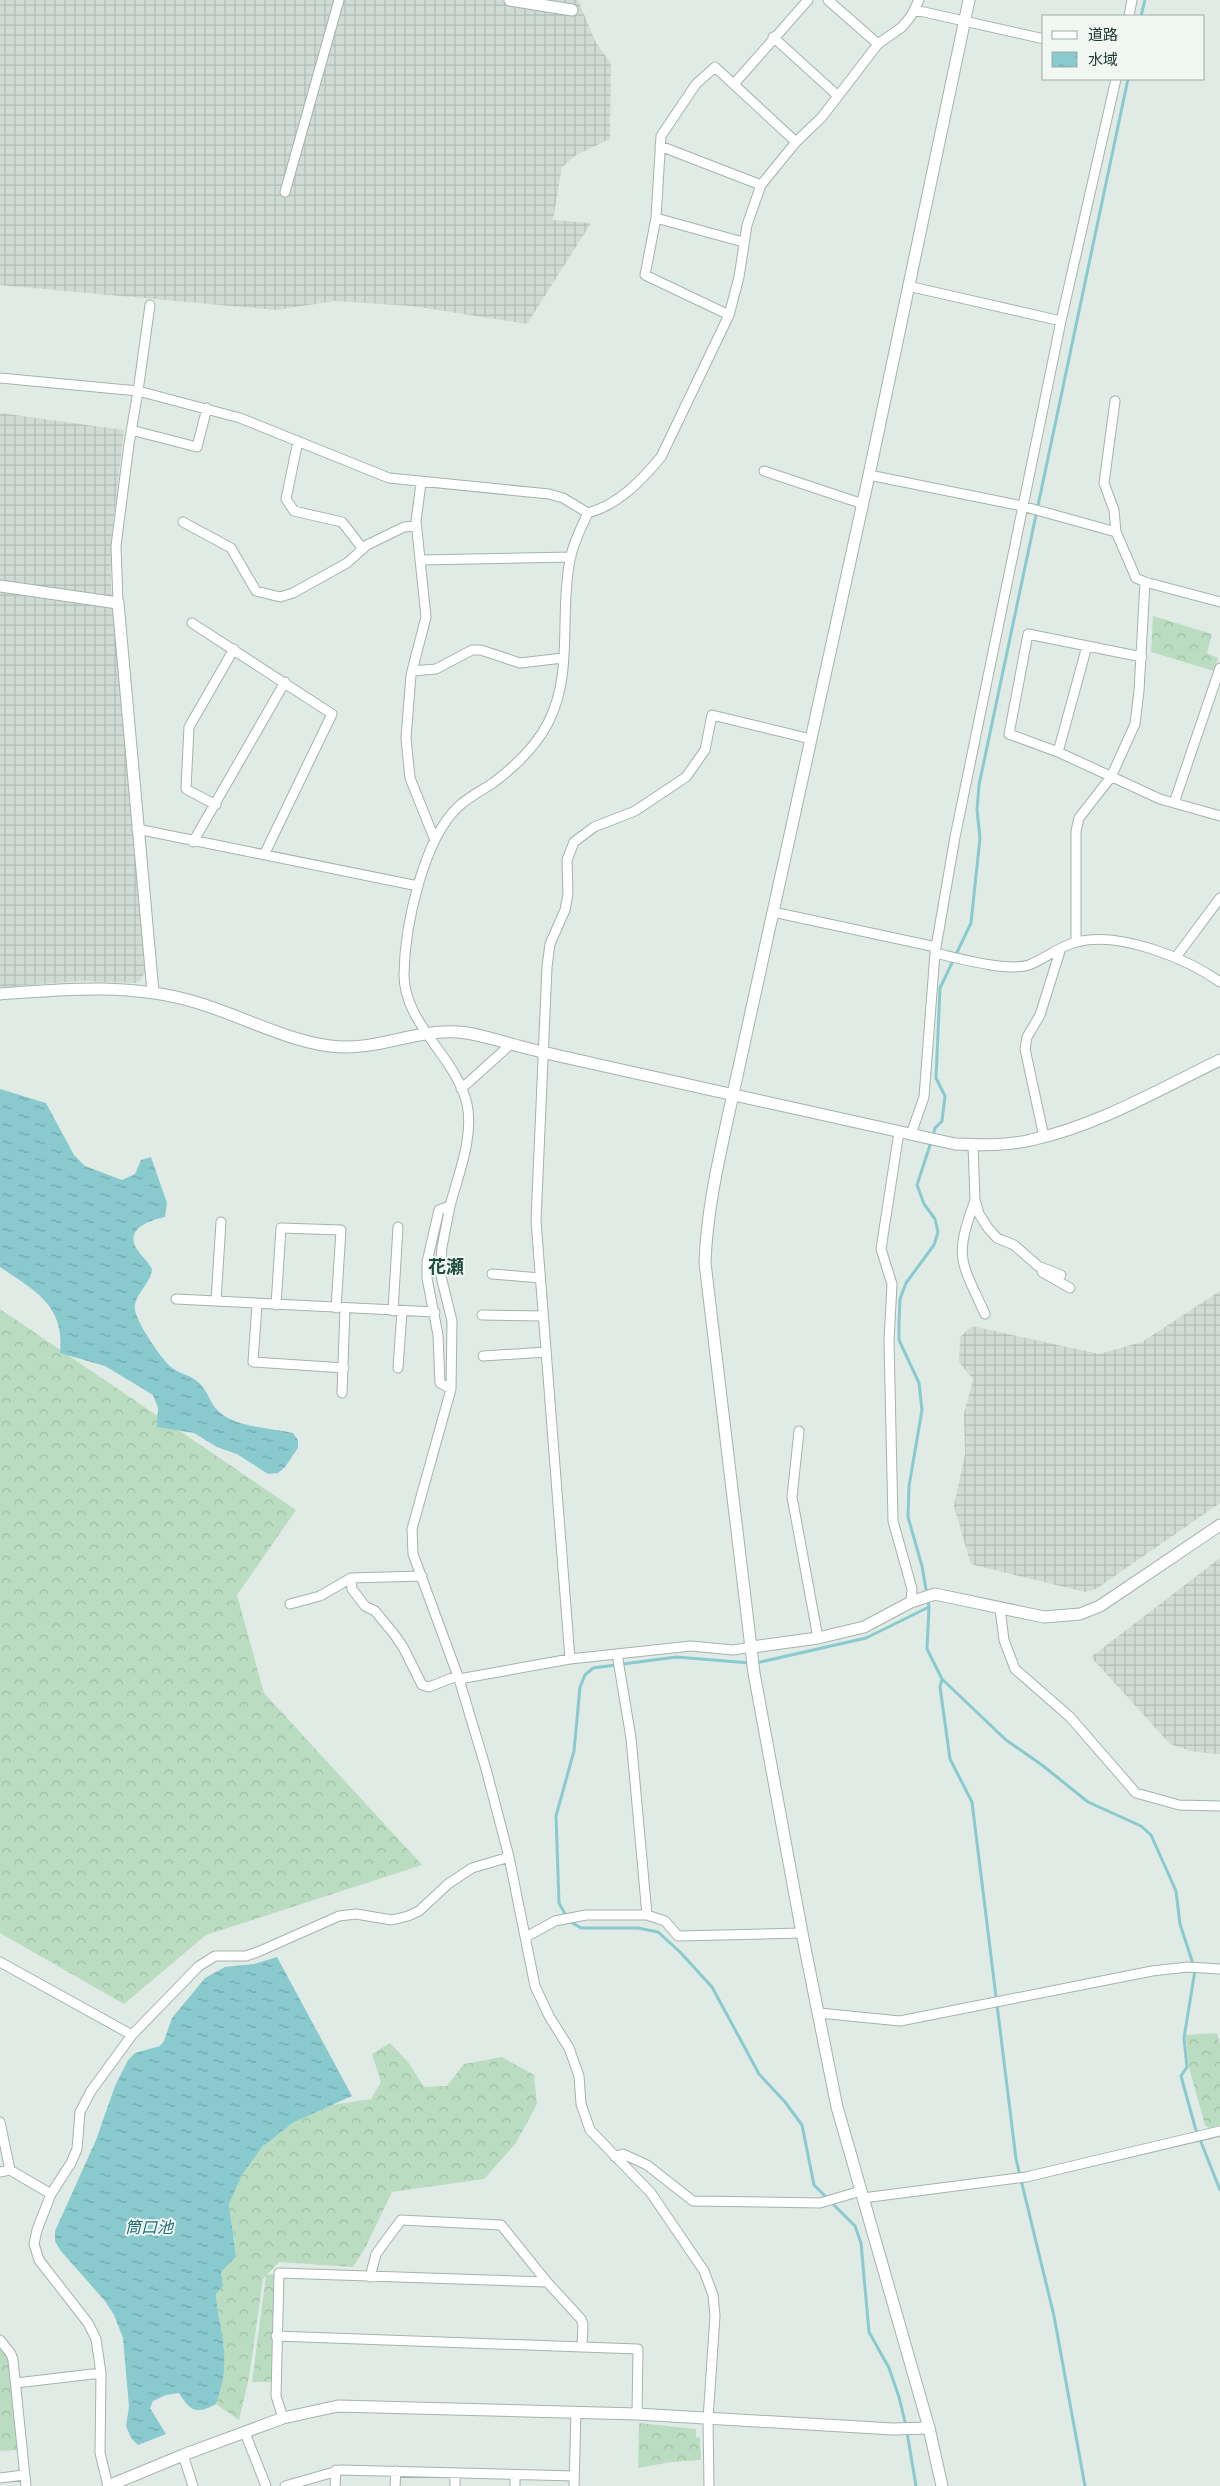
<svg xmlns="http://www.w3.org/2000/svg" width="1220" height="2486" viewBox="0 0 1220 2486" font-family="Commissioner,'Noto Sans JP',sans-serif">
<defs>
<pattern id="industrial-grid" width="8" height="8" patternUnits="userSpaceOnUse" patternTransform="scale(1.25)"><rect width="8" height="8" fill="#cfdbd4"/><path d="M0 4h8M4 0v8" fill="none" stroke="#b1bdb6"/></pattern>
<pattern id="forest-crowns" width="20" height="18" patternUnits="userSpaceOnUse" patternTransform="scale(1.25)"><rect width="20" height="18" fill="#badcc0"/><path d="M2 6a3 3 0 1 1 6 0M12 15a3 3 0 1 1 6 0" fill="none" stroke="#a0bea5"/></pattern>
<pattern id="water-ripples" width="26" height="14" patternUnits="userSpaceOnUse" patternTransform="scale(1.25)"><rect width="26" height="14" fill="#89cacf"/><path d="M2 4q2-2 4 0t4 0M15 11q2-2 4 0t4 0" fill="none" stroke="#70a5a9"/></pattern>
</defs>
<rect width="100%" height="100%" fill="#e1ebe6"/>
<path fill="url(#industrial-grid)" d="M0 0H578L596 43 611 63 610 139 576 155 562 167 553 220 591 223 527 324 412 306 335 301 276 310 0 285Z
M0 413 124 430 111 542V588L145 972 140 981 135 983 83 981 0 987Z
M1220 1291V1503L1096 1589 1085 1592 974 1565 970 1562 954 1506 965 1454 964 1414 973 1379 959 1362 960 1337 972 1326 1099 1354 1142 1342Z
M1220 1558V1754H1214L1190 1751 1170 1744 1091 1657Z"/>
<path fill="url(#forest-crowns)" d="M1153 616 1212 634 1207 653 1218 658 1214 671 1151 652Z
M0 1309 296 1510 237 1595 264 1693 422 1865 206 1935 124 2004 0 1933Z
M1217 2033 1220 2044V2125L1209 2128 1205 2125 1189 2068 1186 2035Z
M390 2043 408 2062 424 2087 447 2086 464 2064 502 2057 534 2075 537 2104 516 2143 484 2179 392 2192 365 2248 353 2267 279 2262 267 2275 274 2274 271 2382H252L266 2276 263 2279 249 2377 239 2420 216 2404C222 2387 226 2370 224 2351 223 2332 217 2313 216 2294L223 2286 221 2272 236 2257 229 2204 242 2175 262 2147 294 2122 325 2106 371 2099 381 2082 372 2054Z
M0 2347 7 2356 10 2367 18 2450 0 2451Z
M639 2423 696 2429V2437L700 2438 701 2460 671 2462 638 2468Z"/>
<path fill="url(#water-ripples)" d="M0 1089 46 1103 74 1155 85 1166 122 1180 135 1174 141 1160 151 1157 167 1203 165 1217C152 1220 127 1227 135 1246 139 1254 148 1261 152 1269 151 1284 133 1295 135 1310 137 1323 161 1359 172 1368 180 1374 191 1375 198 1382 213 1396 208 1408 230 1419 246 1427 274 1429 293 1433L298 1440V1448L285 1467 278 1473 268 1474 237 1454 217 1447 194 1433 157 1427 158 1408 153 1395 105 1366 60 1353C65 1305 35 1291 0 1267Z
M277 1957 352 2096 294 2122 262 2147 242 2175 229 2204 236 2257 221 2272 223 2286 216 2294C217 2313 223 2332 224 2351 226 2370 222 2387 216 2404 196 2415 190 2411 179 2393L166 2395 153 2401 150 2408 166 2434 138 2445 131 2438 126 2426 129 2407 123 2338 114 2315 105 2301 60 2250 55 2241V2231L96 2140 115 2086 128 2060 135 2053 160 2046 164 2041 172 2018 205 1978 225 1967 254 1964Z"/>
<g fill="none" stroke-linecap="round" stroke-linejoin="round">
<path stroke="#89cacf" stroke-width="3" d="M1141 16 1145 0
M933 1136 935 1128 942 1121 945 1096 936 1078 940 988 971 923 980 838 977 810 979 785 1128 79
M931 1142 917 1185 924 1204 935 1219 938 1232 934 1245 906 1283 900 1299 899 1323V1340L919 1383 922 1410 909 1486 908 1517 922 1566 929 1607 927 1649 942 1679 1006 1740 1042 1765 1088 1802 1141 1826 1151 1835 1176 1891 1180 1924 1195 1970 1184 2038 1187 2067 1181 2076 1195 2127 1220 2190
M750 1663 676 1657 593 1668 585 1675 580 1687 574 1751 556 1816 559 1903 569 1921 581 1928H638L658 1932 680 1952 712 1987 759 2074 785 2102 802 2125 814 2185 855 2226 861 2243 869 2332 889 2368 899 2397 906 2426
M756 1663 866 1638 929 1607
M942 1679 940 1687 950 1759 972 1802 1016 2159 1054 2316 1085 2486
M907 2432 916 2486"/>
<g stroke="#a4b3ac" stroke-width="11">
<path id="minor" d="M828 0 878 44
M915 10 1044 39
M1129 16 1132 0
M773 37 837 95
M734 84 808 0
M660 146 761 185
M285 192 339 0
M656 218 743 242
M908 286 1061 321
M729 315 645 275 656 218 661 136 696 84 715 67 796 142
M0 378 138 391 150 305
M1115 401 1104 483 1114 510 1116 532
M131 430 197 447 207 408
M298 441 286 499 294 511 342 522 363 549
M764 471 863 504
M869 475 1022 506 1116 532 1136 578 1145 582 1220 602
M421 483 416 521 426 617 411 675 406 738 410 778 434 838
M588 513C581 528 573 543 570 560 559 613 574 673 548 723 536 746 513 768 493 783 481 791 468 797 458 807 423 840 405 926 404 973 403 1024 456 1056 467 1104 474 1137 458 1175 450 1206L439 1210 427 1262V1278L438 1335 440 1383 451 1389 412 1529 413 1554 459 1679 486 1769 509 1857 535 1986 549 2016 569 2048 579 2076 581 2104 590 2130 651 2193 704 2271 713 2295 715 2316 708 2419 709 2486
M183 522 231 548 256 591 280 597 293 593 347 563 367 545 404 527 416 526
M420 560 571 557
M118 603 116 546 129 444 138 391 240 418 389 478 549 494 563 498 588 513C618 505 641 481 661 457L729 315 739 277 747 225 761 185 796 142 822 117 878 44 902 27 911 16 919 0
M192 623 332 714 264 855
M1142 657 1028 634 1009 734 1058 752 1160 799 1220 816
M412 671 436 669 472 650H481L520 663 563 658
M1058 752 1087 646
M1174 803 1220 668
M216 805 186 789 189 727 234 649
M137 829 418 886
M193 842 285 682
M773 912 936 947
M1076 942V831L1079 818 1111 777 1135 724 1139 691 1145 582
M935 953C958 958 1007 972 1029 965 1045 959 1059 946 1077 942 1119 931 1186 958 1220 982
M1176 957 1220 898
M461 1089 511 1044
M899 1132 881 1249 892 1284 889 1341 893 1521 912 1589 911 1602
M911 1134 924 1097 935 953 955 837 1061 321 1116 79
M1044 1137 1025 1049 1027 1037 1040 1015 1061 948
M973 1145 975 1200 979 1214 988 1228 997 1238 1014 1245 1038 1266 1061 1275
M975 1200C954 1259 960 1259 985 1314
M450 1206 442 1247 440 1272 452 1321 451 1389
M1042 1272 1070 1288
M492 1274 540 1278
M176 1299 435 1312
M216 1301 221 1222
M257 1304 253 1362 344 1368
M276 1305 281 1228 341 1230 336 1308
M393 1311 398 1227
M482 1315 543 1316
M483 1356 546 1352
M398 1368 402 1311
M342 1393 345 1308
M799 1431 792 1497 818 1638
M422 1576 351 1578 352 1589 365 1606 375 1611 394 1634 403 1647 422 1685 429 1687 457 1676
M290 1604 320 1596 351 1578
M1000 1609 1004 1640 1015 1669 1070 1717 1136 1793 1179 1805 1220 1806
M617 1654 631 1738 647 1915
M570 1659 536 1221 547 967 550 944 565 910 568 894 567 860 574 842 594 827 635 811 686 777 705 750 712 715 811 739
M459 1679 570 1659 691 1646 733 1650 752 1647
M526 1937 555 1921 586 1915H647L665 1921 678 1936 802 1933
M0 1962 132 2035
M819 2013 900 2021 1152 1971 1188 1967 1220 1969
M0 2122 10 2170 51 2194
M615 2157 623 2154 647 2165 693 2201 820 2203 861 2191
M0 2172 10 2170
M863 2198 1026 2177 1220 2131
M370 2277 376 2254 401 2220 501 2225 547 2282 581 2319 583 2324 582 2347 638 2349 637 2414
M276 2336 582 2347
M0 2340 11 2354 13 2360 26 2486
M16 2383 101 2373
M283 2418 276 2396 279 2273 547 2282
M245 2433 266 2486
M183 2455 193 2486
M0 2478 24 2475
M108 2486 100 2453 101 2373 96 2339 88 2323 39 2260 34 2244 37 2230 51 2194 71 2163 77 2149 80 2112 91 2091 132 2035 199 1966 215 1956H246L260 1951 339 1916 356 1914 392 1920 408 1916 419 1911 448 1884 472 1868 509 1857
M285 2486 341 2470 574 2476
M335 2486 336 2470
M395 2486 396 2471
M455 2486V2473
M515 2486V2475
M574 2486 576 2412"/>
</g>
<g stroke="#a4b3ac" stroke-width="13">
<path id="tertiary" d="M510 0 572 10
M0 586 118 603 153 992
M0 994C66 989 131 983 195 1002 240 1015 284 1040 330 1046 377 1052 414 1029 457 1032 477 1033 498 1041 519 1046 544 1053 570 1058 595 1064 715 1090 835 1118 955 1144 980 1145 1006 1146 1031 1140 1097 1126 1160 1089 1220 1060
M752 1647 818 1638 864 1627 911 1602 935 1594 1044 1617 1080 1614 1100 1606 1220 1525
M108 2486 183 2455 283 2418 338 2406 637 2414 893 2429 929 2428
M942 2486 929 2428 837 2107 802 1933 754 1673 705 1263C707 1205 721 1150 733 1094L869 475 969 0"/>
</g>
<use href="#minor" stroke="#fff" stroke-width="9"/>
<use href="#tertiary" stroke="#fff" stroke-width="11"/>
</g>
<g text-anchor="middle" stroke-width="4" stroke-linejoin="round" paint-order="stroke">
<g font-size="16" font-style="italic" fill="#1d6e75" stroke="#f1f8f4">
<text x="149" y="2233">筒口池</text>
</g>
<g font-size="18" font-weight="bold" fill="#1e4d3e" stroke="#f1f8f4">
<text x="446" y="1273">花瀬</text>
</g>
</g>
<rect x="1042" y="15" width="162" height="65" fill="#f1f8f4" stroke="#9eaca6"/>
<rect x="1052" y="31" width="25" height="8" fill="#ffffff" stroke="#9eaca6"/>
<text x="1088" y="40" font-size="15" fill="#223b32">道路</text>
<rect x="1052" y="52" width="25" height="15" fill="url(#water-ripples)" stroke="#9eaca6"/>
<text x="1088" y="65" font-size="15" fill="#223b32">水域</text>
</svg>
